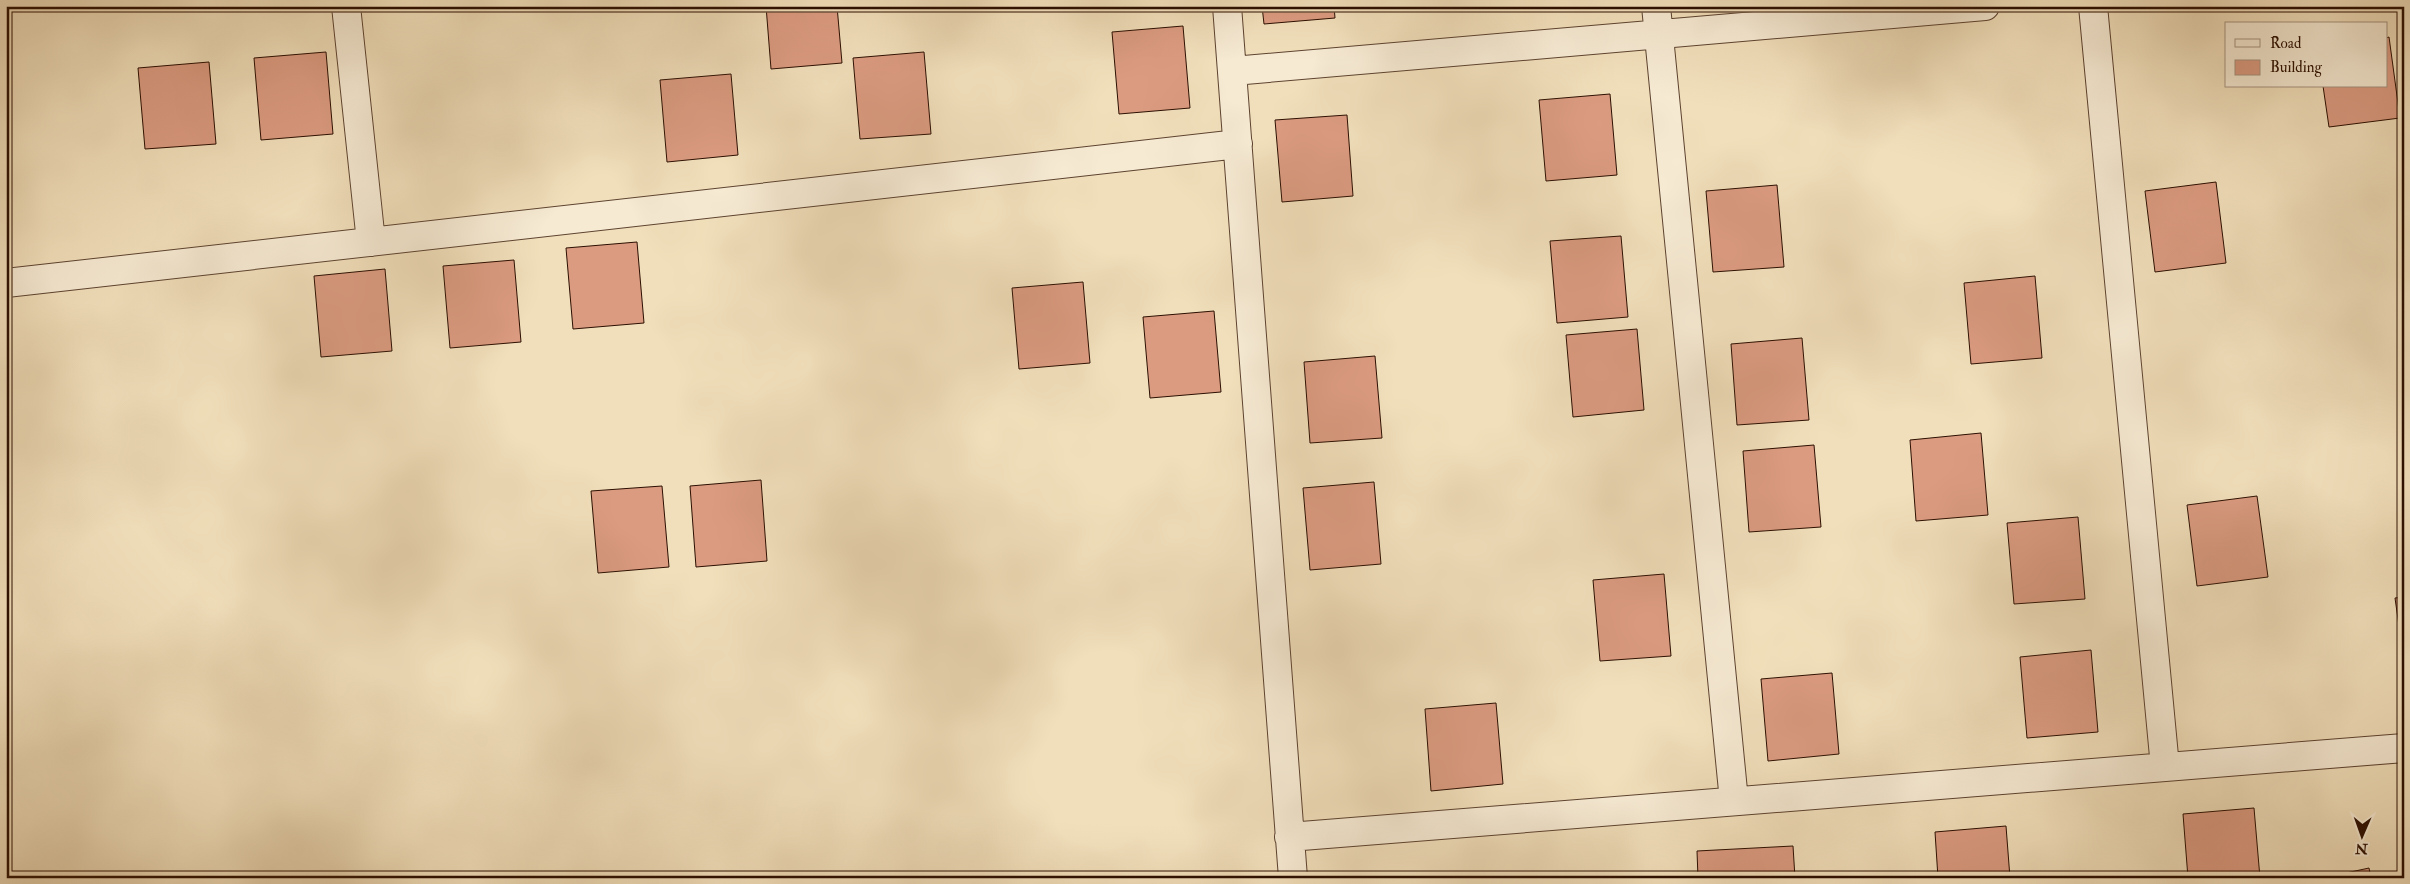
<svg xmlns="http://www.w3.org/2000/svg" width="2410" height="884" viewBox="0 0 2410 884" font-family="'IM FELL Double Pica',serif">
<rect width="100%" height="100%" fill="#f1dfbb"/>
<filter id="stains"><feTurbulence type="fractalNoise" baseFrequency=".004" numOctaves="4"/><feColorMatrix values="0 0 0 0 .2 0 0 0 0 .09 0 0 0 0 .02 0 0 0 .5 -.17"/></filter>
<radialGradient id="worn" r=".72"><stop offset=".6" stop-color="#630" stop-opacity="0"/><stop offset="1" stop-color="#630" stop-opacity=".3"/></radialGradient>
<path fill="#db9b81" stroke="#2c0f01" d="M766 6H837L842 63 771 69Z
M1262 6H1334L1335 18 1264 24Z
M1183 26 1190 108 1119 114 1112 32Z
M2389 37 2400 118 2329 127 2323 86H2386V38Z
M326 52 333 134 261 140 254 58Z
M924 52 931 134 860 139 853 58Z
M209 62 216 144 145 149 138 68Z
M731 74 738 155 667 162 660 80Z
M1610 94 1617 175 1546 181 1539 100Z
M1347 115 1353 196 1282 202 1275 120Z
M2216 182 2226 263 2155 272 2145 191Z
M1777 185 1784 267 1713 272 1706 191Z
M1621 236 1628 317 1557 323 1550 241Z
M637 242 644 323 573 329 566 248Z
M514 260 521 342 450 348 443 266Z
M385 269 392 351 321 357 314 276Z
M2035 276 2042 358 1971 364 1964 283Z
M1083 282 1090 363 1019 369 1012 288Z
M1214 311 1221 392 1150 398 1143 317Z
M1637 329 1644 410 1573 417 1566 335Z
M1802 338 1809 420 1737 425 1731 344Z
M1375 356 1382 438 1310 443 1304 362Z
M1981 433 1988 515 1916 521 1910 440Z
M1814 445 1821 527 1749 532 1743 451Z
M761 480 767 561 696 567 690 486Z
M1374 482 1381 564 1310 570 1303 488Z
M662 486 669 567 598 573 591 491Z
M2257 496 2268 577 2197 586 2187 505Z
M2078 517 2085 599 2014 604 2007 523Z
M1664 574 1671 656 1600 661 1593 580Z
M2404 597V662L2395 598Z
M2091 650 2098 732 2027 738 2020 657Z
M1832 673 1839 754 1768 761 1761 679Z
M1496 703 1503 784 1431 791 1425 709Z
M2254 808 2260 878H2188L2183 814Z
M2006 826 2010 878H1938L1935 832Z
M1793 846 1795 878H1698L1697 851Z
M2369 868 2371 878H2323Z
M1557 873V878H1507Z"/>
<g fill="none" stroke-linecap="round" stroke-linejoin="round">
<g stroke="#5d4330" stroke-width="30">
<path id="minor" d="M346 6 371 242
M1227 6 1293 878
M1656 6 1734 801
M2093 6 2165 767
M1233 71 1985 6
M6 283 1238 144
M1289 837 2404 748"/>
</g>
<use href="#minor" stroke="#f6ead3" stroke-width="28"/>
</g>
<rect width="2410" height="884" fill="none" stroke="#f1dfbb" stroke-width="25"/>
<rect x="8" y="8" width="2395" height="869" fill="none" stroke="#2c0f01" stroke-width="2.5"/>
<rect x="12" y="12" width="2385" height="859" fill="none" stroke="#2c0f01"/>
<rect x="2225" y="22" width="162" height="65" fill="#f6ead3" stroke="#a5927f"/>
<rect x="2235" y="39" width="25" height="8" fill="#f6ead3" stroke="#a5927f"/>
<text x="2270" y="48" font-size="15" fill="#2c0f01">Road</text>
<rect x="2235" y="60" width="25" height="15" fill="#db9b81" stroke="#a5927f"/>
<text x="2270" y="72" font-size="15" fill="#2c0f01">Building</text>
<g transform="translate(2362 836) rotate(182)" stroke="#f6ead3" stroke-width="4" paint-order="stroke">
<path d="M0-4L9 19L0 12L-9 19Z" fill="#2c0f01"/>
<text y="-8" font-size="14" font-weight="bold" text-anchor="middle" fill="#2c0f01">N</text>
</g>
<rect width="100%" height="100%" filter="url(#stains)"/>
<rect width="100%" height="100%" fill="url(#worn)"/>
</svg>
